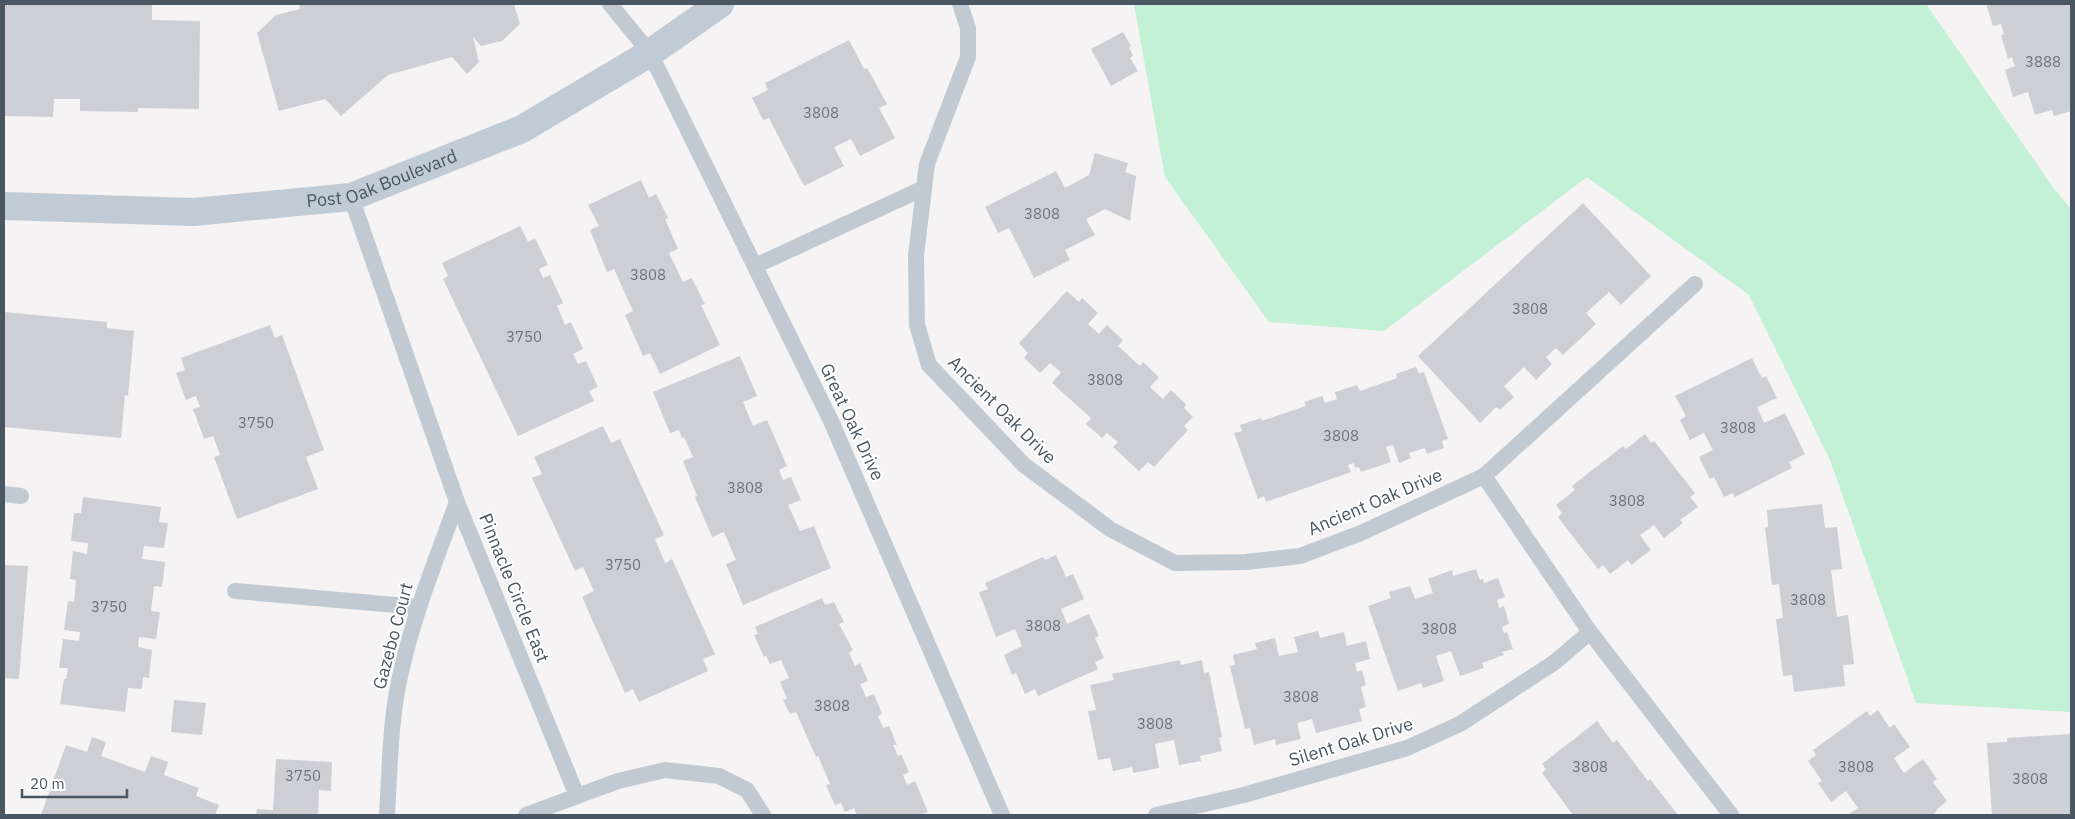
<svg xmlns="http://www.w3.org/2000/svg" width="2075" height="819" viewBox="0 0 2075 819" font-family="'IBM Plex Sans',sans-serif">
<rect width="100%" height="100%" fill="#f5f3f3"/>
<path fill="#c3f1d5" d="M1134 4H1926L2052 186 2071 209V712L1916 703 1830 460 1749 295 1587 177 1384 331 1269 322 1165 177Z"/>
<path fill="#cdcfd5" d="M4 4H152V20L200 21 199 109 138 108V112L80 111V99H54L53 117 4 116Z
M299 4H514L520 24 502 41 481 46 473 37 479 62 467 74 452 57 388 75 341 116 325 99 279 111 257 33 276 15 300 9Z
M1986 4H2071V111L2054 116 2052 110 2035 115 2028 92 2013 97 2005 70 2015 66 2012 57 2008 59 2001 35 2004 34 2001 24 1993 26Z
M1123 32 1131 46 1129 47 1133 56 1130 58 1138 71 1111 86 1091 49Z
M849 40 864 69 867 68 887 104 879 108 895 138 860 156 851 139 834 147 844 166 804 186 769 118 763 120 752 98 768 90 765 83Z
M1095 153 1128 163 1125 172 1136 176 1130 221 1105 209 1086 219 1095 235 1065 250 1070 260 1034 278 1009 228 998 233 985 207 1056 171 1065 188 1089 175Z
M641 180 649 198 656 194 668 218 665 219 678 249 669 253 683 282 692 278 705 304 701 305 720 345 660 374 650 353 643 356 625 315 633 311 614 269 607 272 590 230 599 226 588 205Z
M1583 203 1651 276 1621 305 1609 292 1586 313 1596 324 1563 355 1556 348 1546 357 1552 364 1536 380 1524 367 1504 386 1514 397 1500 410 1496 407 1480 423 1418 356Z
M520 226 528 242 535 238 548 265 539 269 543 278 550 275 563 303 557 306 565 325 571 322 583 349 573 354 578 364 586 361 598 387 589 391 594 401 518 436 443 279 448 276 442 263Z
M1067 291 1079 302 1082 298 1098 313 1088 324 1099 334 1107 325 1123 340 1118 346 1140 366 1143 362 1159 377 1150 387 1163 399 1171 390 1186 404 1184 408 1193 417 1184 426 1188 430 1154 467 1148 462 1139 471 1113 447 1118 442 1107 433 1102 438 1086 424 1091 418 1052 383 1061 372 1050 363 1040 373 1024 358 1028 353 1019 343Z
M4 312 107 322V328L134 331 128 396 125 395 121 438 4 427Z
M270 325 275 338 282 335 324 450 306 457 318 489 237 519 214 457 220 455 213 436 204 439 193 409 200 407 196 396 186 400 176 373 185 370 181 358Z
M740 356 757 396 743 402 753 426 767 420 787 466 779 470 783 480 791 477 801 500 788 505 800 531 814 526 831 568 743 605 726 564 736 560 724 532 712 537 695 497 697 496 683 461 693 457 684 437 682 438 679 430 670 433 653 392Z
M1752 358 1762 378 1766 376 1777 398 1757 407 1764 423 1785 413 1805 454 1789 462 1792 468 1735 497 1733 493 1724 497 1714 477 1710 479 1699 457 1713 450 1704 433 1690 440 1680 420 1686 416 1675 396Z
M1416 367 1419 374 1424 372 1448 439 1442 441 1444 448 1427 454 1425 448 1409 453 1411 458 1399 463 1393 445 1386 447 1391 462 1361 472 1359 467 1355 468 1354 463 1348 465 1351 472 1266 502 1264 496 1258 499 1234 433 1242 431 1240 425 1261 418 1262 421 1306 406 1304 402 1322 396 1325 403 1337 399 1335 392 1357 385 1360 391 1397 378 1396 374Z
M603 426 611 443 620 439 664 535 655 539 665 563 672 559 715 654 703 659 708 671 639 702 633 689 625 693 582 597 594 591 583 567 575 571 532 478 542 474 534 457Z
M1645 434 1651 443 1654 441 1695 493 1690 497 1698 507 1680 520 1683 523 1664 538 1654 525 1640 535 1651 550 1631 565 1628 560 1610 574 1603 565 1598 569 1558 517 1562 513 1556 505 1575 490 1572 486 1623 446 1626 449Z
M83 497 161 507 159 522 168 523 164 548 144 546 142 559 165 562 162 587 154 586 151 611 160 612 156 639 139 637 138 647 152 650 149 678 143 677 142 689 128 688 125 712 60 704 64 679H66L68 668H59L63 639 79 641 80 632 64 630 68 601 74 602 76 580 70 579 73 551 87 554 88 543 71 541 74 513H81Z
M1822 504 1825 528 1837 527 1842 569 1831 570 1837 617 1848 615 1854 664 1843 665 1845 686 1794 692 1792 675 1783 676 1776 619 1783 618 1779 584 1772 585 1765 528 1768 527 1767 510Z
M1056 555 1066 577 1073 574 1084 599 1061 609 1067 624 1089 614 1099 636 1095 638 1104 658 1095 662 1098 669 1038 696 1035 689 1025 694 1016 673 1012 675 1004 655 1022 646 1015 629 996 637 979 592 988 589 985 583 1043 557 1045 560Z
M4 565 28 566 19 679 4 678Z
M1476 569 1480 580 1483 579 1484 583 1498 578 1505 597 1497 600 1499 608 1504 606 1509 624 1502 627 1504 633 1507 632 1513 649 1502 652 1504 655 1482 663 1484 668 1460 676 1451 651 1436 656 1444 681 1423 688 1421 683 1398 691 1368 606 1391 598 1389 592 1410 586 1415 599 1433 593 1428 579 1452 570 1453 576Z
M822 598 825 605 834 602 844 622 839 624 853 650 849 653 855 666 860 663 868 681 860 684 866 697 874 694 882 714 878 716 883 728 889 726 897 745H893L898 756 901 754 909 772 903 775 907 785 915 781 928 812 920 815H857L854 808 845 812 841 803 835 805 826 785 830 784 818 756 816 757 796 712 790 714 783 700 787 698 780 682 789 678 781 660 770 664 766 656 764 657 754 635 758 634 755 627Z
M1318 631 1320 638 1344 632 1347 646 1366 641 1370 659 1355 663 1357 672 1362 670 1366 685 1361 687 1366 707 1359 709 1362 721 1316 733 1312 719 1297 723 1301 739 1276 745 1275 739 1254 745 1250 728 1245 729 1230 666 1235 665 1233 655 1257 649 1255 643 1275 638 1279 656 1298 652 1294 637Z
M1180 660 1181 665 1202 660 1204 673 1209 672 1222 737 1219 738 1222 751 1200 756 1201 761 1179 765 1174 740 1155 744 1159 768 1133 773 1132 767 1113 771 1110 758 1098 760 1088 711 1096 710 1090 685 1114 680 1112 674Z
M174 700 206 703 202 735 171 732Z
M1878 710 1890 728 1894 724 1910 747 1894 758 1904 773 1923 759 1937 779 1933 782 1947 801 1936 810 1937 811 1932 815H1848L1858 808 1846 791 1831 802 1818 783 1822 781 1808 761 1816 755 1813 750 1867 711 1870 716Z
M1597 721 1613 743 1617 740 1648 781 1650 779 1678 815H1573L1542 773 1546 769 1542 764Z
M2071 734V815H1992L1987 743 2007 742V738Z
M92 737 106 742 101 756 145 772 151 756 168 762 164 775 199 788 196 796 219 805 215 815H41L66 745 87 752Z
M276 759 332 762 331 791 319 790 318 815H256L257 809 273 810Z"/>
<g fill="none" stroke-linecap="round" stroke-linejoin="round">
<path stroke="#c1cad2" stroke-width="16" d="M610 4 650 53 831 421 1002 815
M960 4 968 28V57L927 164 916 255 917 325 929 365 1024 465 1110 529 1175 563 1246 562 1300 556 1361 533 1484 476 1695 284
M351 197 457 502 577 796
M755 266 924 188
M1484 476 1590 632 1731 815
M4 494 21 496
M235 591 419 607
M387 815C390 767 390 715 402 668 415 611 437 557 457 502
M526 815 618 781 665 770 719 776 747 790 763 815
M1156 815 1244 795 1407 748 1460 724 1555 662 1590 632"/>
<path stroke="#c1cbd6" stroke-width="28" id="s1" d="M4 206 193 212 351 197 522 129 650 53 720 4"/>
</g>
<g text-anchor="middle" stroke-width="4" stroke-linejoin="round" paint-order="stroke">
<g font-size="15" fill="#6b747e">
<text x="2043" y="67">3888</text>
<text x="821" y="118">3808</text>
<text x="1042" y="219">3808</text>
<text x="648" y="280">3808</text>
<text x="1530" y="314">3808</text>
<text x="524" y="342">3750</text>
<text x="1105" y="385">3808</text>
<text x="256" y="428">3750</text>
<text x="1738" y="433">3808</text>
<text x="1341" y="441">3808</text>
<text x="745" y="493">3808</text>
<text x="1627" y="506">3808</text>
<text x="623" y="570">3750</text>
<text x="1808" y="605">3808</text>
<text x="109" y="612">3750</text>
<text x="1043" y="631">3808</text>
<text x="1439" y="634">3808</text>
<text x="1301" y="702">3808</text>
<text x="832" y="711">3808</text>
<text x="1155" y="729">3808</text>
<text x="1590" y="772">3808</text>
<text x="1856" y="772">3808</text>
<text x="303" y="781">3750</text>
<text x="2030" y="784">3808</text>
</g>
<g font-size="18" fill="#4a5661" stroke="#fff">
<text dy="6" stroke="none"><textPath href="#s1" startOffset="382">Post Oak Boulevard</textPath></text>
<text transform="translate(1002 410) rotate(45)" y="6">Ancient Oak Drive</text>
<text transform="translate(852 422) rotate(65)" y="6">Great Oak Drive</text>
<text transform="translate(1375 502) rotate(-23)" y="6">Ancient Oak Drive</text>
<text transform="translate(514 588) rotate(68)" y="6">Pinnacle Circle East</text>
<text transform="translate(393 636) rotate(-75)" y="6">Gazebo Court</text>
<text transform="translate(1351 742) rotate(-17)" y="6">Silent Oak Drive</text>
</g>
</g>
<rect width="2075" height="819" fill="none" stroke="#4a5661" stroke-width="10"/>
<path d="M22 789v8h105v-8" fill="none" stroke="#4a5661" stroke-width="2.5"/>
<text x="30" y="789" font-size="15" fill="#4a5661" stroke="#ffffff" stroke-width="4" paint-order="stroke">20 m</text>
</svg>
